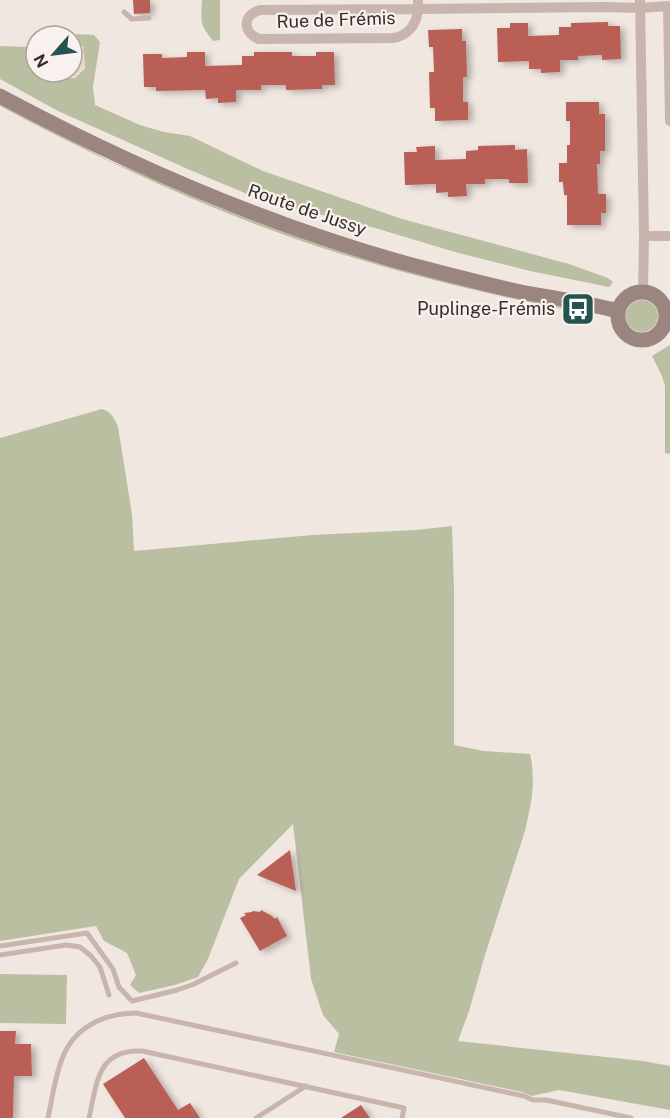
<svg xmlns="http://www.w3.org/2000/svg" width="670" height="1118" viewBox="0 0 670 1118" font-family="'Public Sans',sans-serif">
<defs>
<filter id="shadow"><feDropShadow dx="4.5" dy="2.5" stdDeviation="3" flood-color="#0004"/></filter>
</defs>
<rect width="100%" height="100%" fill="#f1e7e1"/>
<path fill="#babfa2" d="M202 0H220V40L213 41C199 23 201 22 202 0Z
M76 34 94 35 100 42 93 87 95 105 140 125 164 132 190 136 263 171 402 219 569 264 608 278 613 282 609 287 530 271 455 252 375 228 294 208 252 196 190 170 58 111 0 79V46L29 47 36 53V72H50L55 77 75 78 85 68 83 46 78 45Z
M0 104 108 160 220 208 276 229 337 250 514 297 564 308 563 309C487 294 412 276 338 253 221 216 109 164 0 106Z
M626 316a16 16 0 1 1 32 0a16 16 0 1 1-32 0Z
M670 345V454L665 453V386L662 376 652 356Z
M102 409C112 412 114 418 118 427L132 514 134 551 312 535 416 530 452 526 454 590V745L484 751 530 754 532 764 533 784 531 803 525 831 485 955 469 1011 458 1041 643 1061 670 1066V1110L559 1090 532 1096 522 1092 334 1052 339 1034 323 1015 311 979 293 824 239 879 208 959 198 977 175 985 139 993 130 985 136 975 127 953 104 941 96 926 0 941V438Z
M0 974 67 975 66 1024 0 1023Z"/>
<path fill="#e7d5ca" d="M72 39H76L77 44 79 47H82L84 67 75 77 55 76 51 72H72Z"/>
<path fill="#b95f57" filter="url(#shadow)" d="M133 0H150V13L134 14Z
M608 22V26H620L621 59 602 60V55L578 56V60H560V72L541 73V69H529V61L498 62 497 28H510V23H528V36L559 35V27H571V23Z
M462 29V41H466L467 77H463V102H468V120L435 121V108H430L429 72H434L433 47H429L428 30Z
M187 52H205V66L242 65V56H254V52H292V56H316V52H334L335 85H322V89L286 90V85H261V90H236V102L218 103V98L206 99 205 90 156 91V87H144L143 54H162V58L187 57Z
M566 102H599V114H605V151H600V164H597L598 194H606V213H601V225H567V195H564L563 182H559V163H567V145H570V121H566Z
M515 145V150L527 149 528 183H509V179H485V184H466L467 196 448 197V192L436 193V184L405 185 404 152H417L416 147 435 146V160L466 159V151L478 150V146Z
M290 850 296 891 257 875Z
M261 910 272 916 275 919 277 917 287 936 260 951 240 918 246 915 244 913 252 912 253 911 260 912Z
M0 1031H16L15 1044H31L32 1076H14L13 1118H0Z
M144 1058 178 1110 190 1103 200 1118H125L103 1084Z
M361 1105 370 1118H341Z"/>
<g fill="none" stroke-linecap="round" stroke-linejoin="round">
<path stroke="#c8b5ae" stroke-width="5" d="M124 12 132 19 149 18
M0 946 87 933 113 969 119 987 132 1001 177 990 194 984 236 963
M0 955 66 945 80 947 91 956 100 967 109 995
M48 1118C52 1099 55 1077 62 1059 73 1028 104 1013 136 1013L524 1096 533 1100H546L631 1118
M89 1118C97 1083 97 1049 142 1051L404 1108 402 1118
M256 1118 306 1086"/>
<path stroke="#c8b5ae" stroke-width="10" d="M418 0V9L604 7 640 8 668 6 670 121
M640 0 644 236 643 292
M418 9C417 24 408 36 393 38L259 39C243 33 242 15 260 10Z
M644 236H670"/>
<path stroke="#9b857f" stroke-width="15" d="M0 96C127 164 258 221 397 261 438 272 479 283 521 292 553 298 586 303 618 311
M618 316a24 24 0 1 1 48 0a24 24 0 1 1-48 0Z"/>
</g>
<defs>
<g id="bus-square" transform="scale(1.725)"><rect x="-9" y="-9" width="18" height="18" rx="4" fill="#255450" stroke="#f9f1ed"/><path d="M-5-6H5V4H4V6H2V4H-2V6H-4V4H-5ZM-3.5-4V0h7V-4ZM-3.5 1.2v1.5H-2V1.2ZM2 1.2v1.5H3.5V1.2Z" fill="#fff"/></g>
</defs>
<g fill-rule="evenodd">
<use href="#bus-square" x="578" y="309"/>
</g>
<g text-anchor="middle" stroke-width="4.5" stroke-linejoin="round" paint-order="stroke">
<g font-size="18" fill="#372d2b" stroke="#f9f1ed">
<text transform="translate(336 20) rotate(-2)" y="6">Rue de Frémis</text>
<text transform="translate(307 210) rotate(19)" y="6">Route de Jussy</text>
</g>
<g font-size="18" fill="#372d2b" stroke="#f9f1ed" text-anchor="end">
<text x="555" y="315">Puplinge-Frémis</text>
</g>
</g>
<g transform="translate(54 54) rotate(242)"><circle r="28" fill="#f9f1ed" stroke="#aba39f" stroke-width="1.5"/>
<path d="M0-4.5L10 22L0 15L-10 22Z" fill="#255450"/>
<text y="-9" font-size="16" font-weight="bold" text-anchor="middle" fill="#372d2b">N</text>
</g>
</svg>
